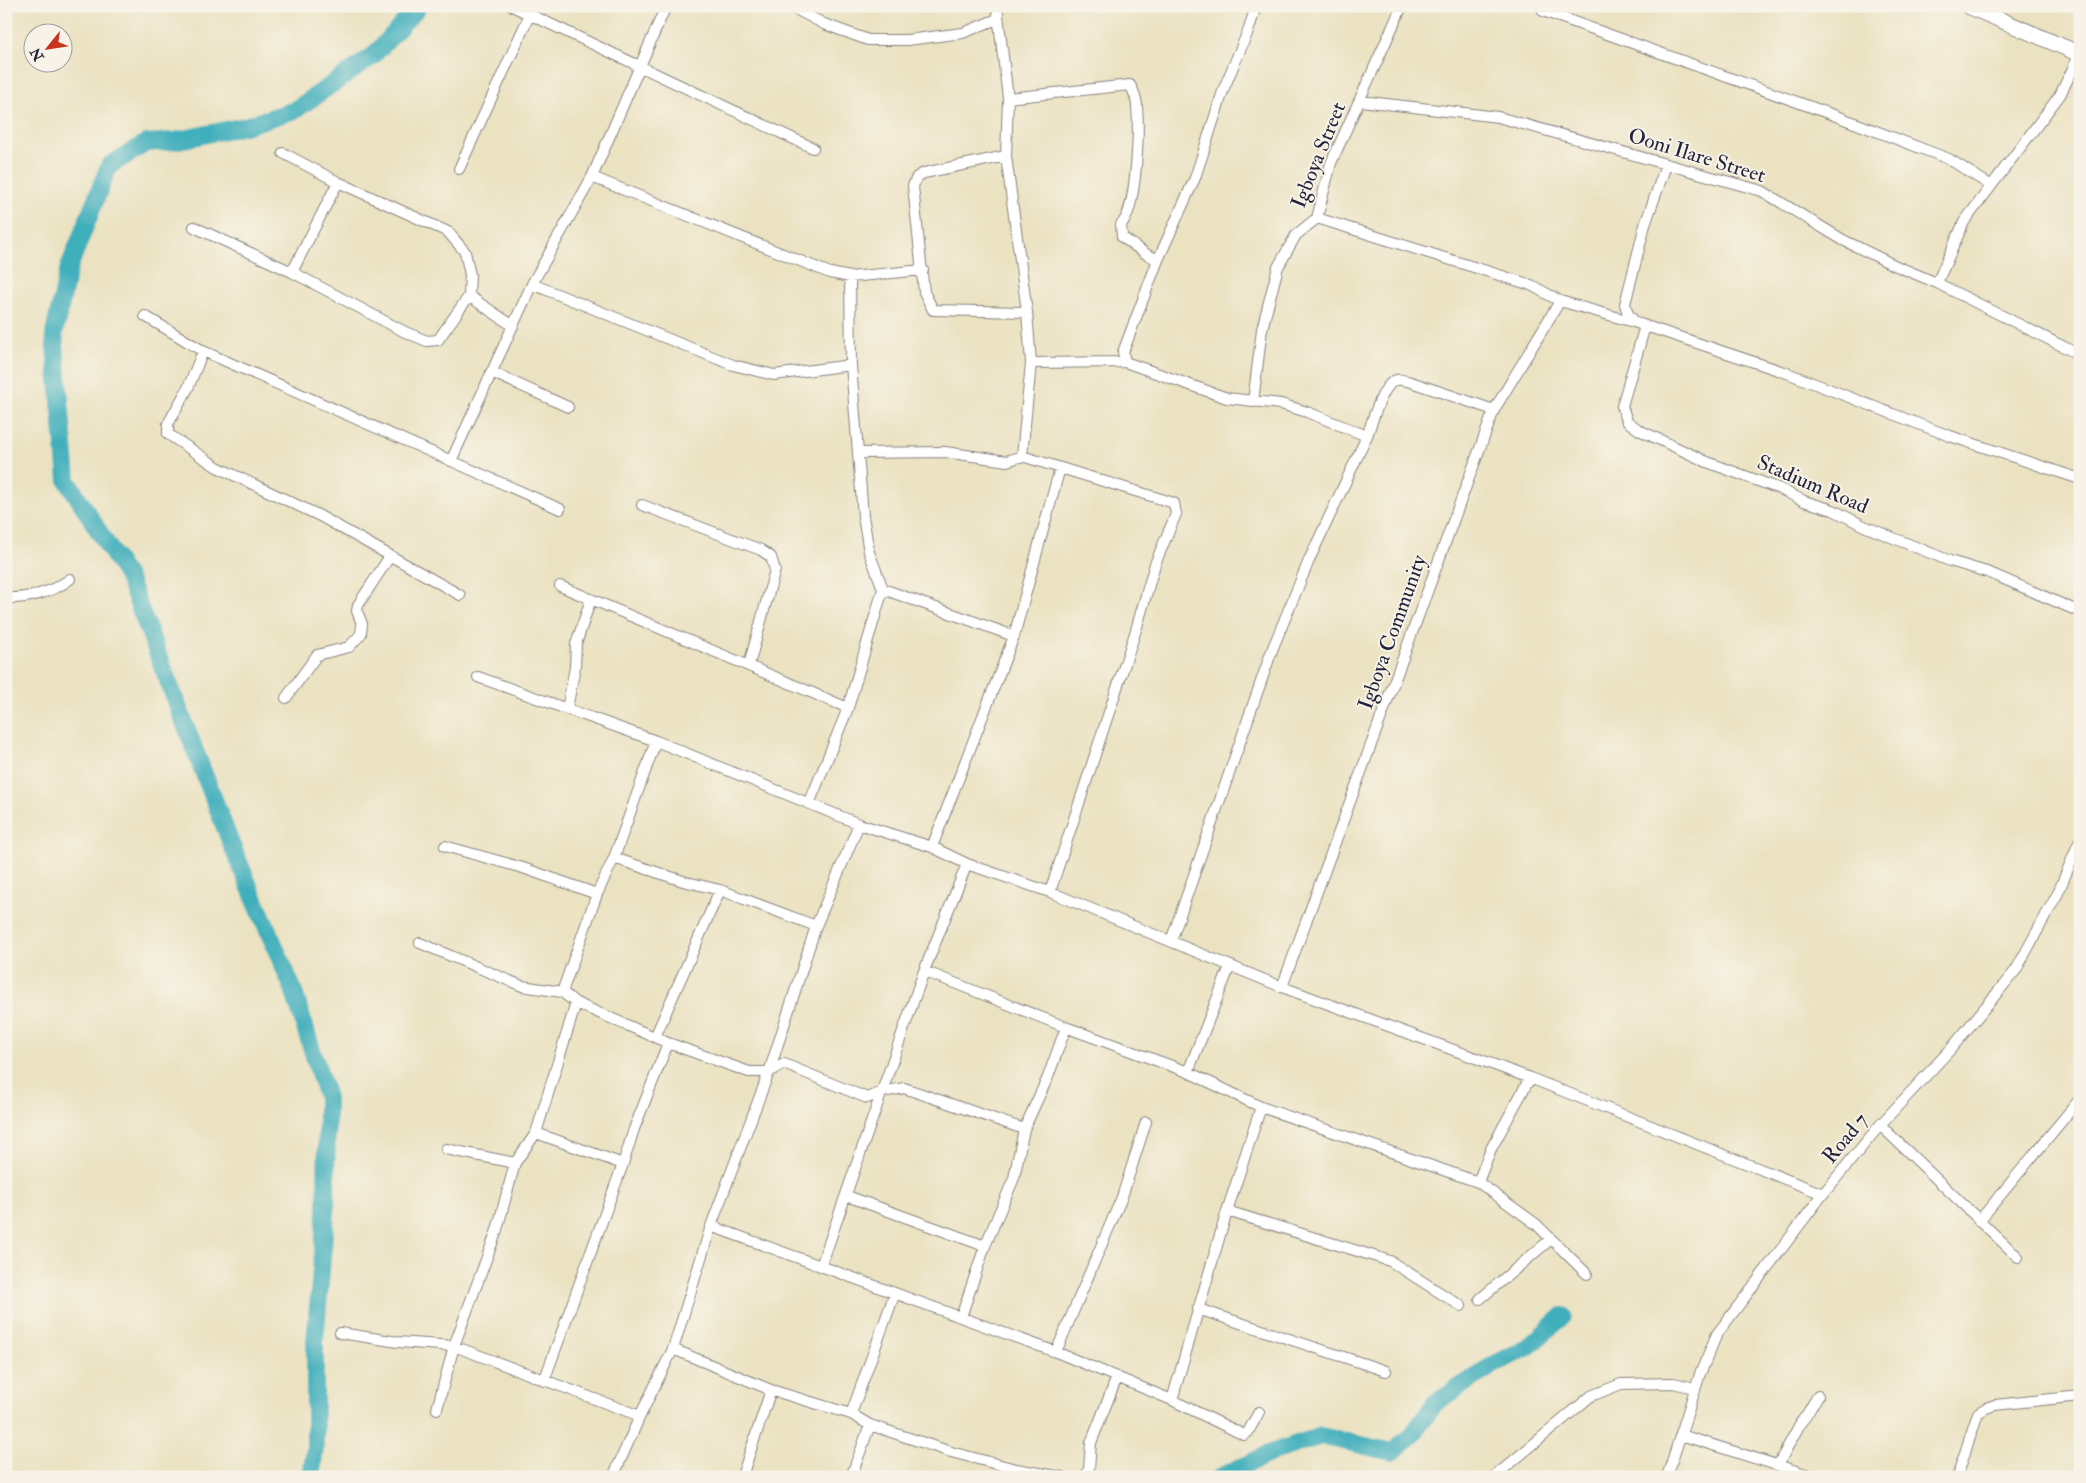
<svg xmlns="http://www.w3.org/2000/svg" width="2086" height="1483" viewBox="0 0 2086 1483" font-family="'IM FELL Double Pica',serif">
<rect width="100%" height="100%" fill="#f7f3e8"/>
<filter id="ink" filterUnits="userSpaceOnUse"><feTurbulence type="fractalNoise" baseFrequency=".02" numOctaves="2"/><feDisplacementMap in="SourceGraphic" scale="10" xChannelSelector="R" yChannelSelector="G"/><feConvolveMatrix kernelMatrix="1 2 1 2 8 2 1 2 1" color-interpolation-filters="sRGB"/></filter>
<filter id="wash" filterUnits="userSpaceOnUse"><feTurbulence type="fractalNoise" baseFrequency=".0096" numOctaves="4" result="noise"/><feDisplacementMap in="SourceGraphic" scale="20" xChannelSelector="R" yChannelSelector="G"/><feGaussianBlur stdDeviation="1.12" result="paint"/><feColorMatrix in="noise" values="0 0 0 0 0 0 0 0 0 0 0 0 0 0 0 0 0 1.4 0 .05"/><feComposite in="paint" operator="in"/></filter>
<g filter="url(#wash)">
<rect width="100%" height="100%" fill="#ebe2c1"/>
<g fill="none" stroke-linecap="round" stroke-linejoin="round">
<path stroke="#40afbc" stroke-width="18" d="M311 1477 315 1448V1341L326 1212 327 1098 293 989 232 846 129 580 67 480 54 334 69 267 109 166 146 143 174 141 245 126 295 110 373 56 419 6
M1220 1477 1273 1452 1321 1436 1392 1452 1411 1437 1435 1403 1495 1364 1528 1347 1563 1316"/>
</g>
</g>
<g filter="url(#ink)">
<g fill="none" stroke-linecap="round" stroke-linejoin="round">
<g stroke="#86827e" stroke-width="12">
<path id="street" d="M512 6 813 148
M790 6 824 24 868 40H907L963 33 997 19
M997 6 1008 98 1006 156 1027 312 1031 363 1022 456
M1543 11 1839 117 1949 159 1990 185
M1008 98 1130 85C1134 92 1137 99 1137 107 1139 128 1137 212 1121 224L1122 237 1146 254 1158 260
M1361 101 1498 117 1762 191 1843 240 1894 265 1937 283 2080 355
M1006 156 924 173 917 177 913 186 924 292 933 310 1027 312
M459 169 530 14
M592 177 830 273 850 277 923 270
M1317 218 1531 285 1560 301 1637 323 1787 373 1947 435 2080 479
M194 227 292 272 405 332 427 341 438 340 469 296 470 275 465 252 448 232 338 182 283 153
M292 272 338 182
M1937 283 1964 222 2060 95 2080 54
M532 284 733 365 774 375 851 365
M469 296 513 326
M145 316 203 351 560 509
M1636 323 1628 314 1625 304 1645 225 1666 165
M1645 326 1622 406 1627 421 1639 430 1707 462 1780 489 1804 501 1833 510 1864 526 1950 561 1990 573 2080 612
M203 351 188 388 168 424V434L217 467 320 516 460 595
M1125 362 1123 352 1158 260 1195 178 1224 88 1249 29 1256 6
M1031 363 1125 362 1227 398 1281 404 1307 412 1367 436 1310 558 1272 650 1171 941
M491 372 568 407
M1253 402 1262 329 1278 267 1296 235 1317 218 1331 163 1402 6
M1367 436C1372 423 1382 384 1396 380 1401 379 1406 381 1411 382L1494 410
M859 453 945 452 1007 461 1022 456 1174 503 1176 514 1155 564 1136 630 1050 892
M451 461 532 284 592 177 666 6
M642 505 761 550 771 557 775 570 749 665
M560 586 848 708
M883 589 1014 636
M6 598C28 599 53 592 70 579
M478 677 656 741 859 824 932 847 967 864 1050 892 1282 987 1530 1078 1823 1194
M286 698 317 655 349 647 361 634 362 624 357 611 358 605 390 556
M567 709 575 667 576 644 591 599
M809 804 848 708 883 589 869 552 863 516 851 365 850 277
M445 846 523 868 597 894
M932 847 1014 636 1060 468
M614 858 683 881 720 890 816 926
M420 943 522 986 562 992 576 1003 668 1043 749 1072H769L784 1064 867 1098 882 1092 904 1088 1024 1129
M924 971 1068 1028 1188 1072 1261 1107 1478 1182 1536 1224 1587 1274
M1282 987 1494 410 1560 301
M562 992 597 894 614 858 656 741
M655 1037 720 890
M1188 1072 1230 966
M1880 1125 2018 1257
M536 1133 623 1164
M446 1149 515 1163
M1478 1182 1491 1149 1530 1078
M847 1196 985 1246
M1227 1211 1390 1261 1461 1306
M1979 1221 2080 1099
M711 1226 1056 1352 1172 1400 1244 1435 1248 1432 1259 1412
M821 1266 924 971 967 864
M1480 1299 1551 1239
M1198 1309 1386 1371
M961 1317 985 1246 1014 1178 1024 1129 1048 1077 1066 1027
M340 1333 398 1342 454 1346 640 1416
M673 1349 771 1390 851 1414 870 1425 951 1452 1016 1469 1063 1477
M1056 1352 1122 1197 1146 1122
M544 1381 623 1164 634 1129 668 1043
M1172 1400 1227 1211 1261 1107
M437 1409 454 1346 497 1230 515 1163 536 1133 576 1003
M851 1414 895 1293
M1681 1435 1815 1477
M1778 1465 1801 1422C1808 1415 1812 1404 1818 1396
M742 1476 771 1390
M613 1477 640 1416 673 1349 711 1226 769 1072 816 926 859 824
M851 1477 870 1425
M1086 1477 1089 1469 1091 1443 1117 1377
M1494 1477 1591 1396 1621 1384 1673 1383 1695 1388
M1667 1477 1700 1374 1717 1334 1823 1194 1880 1125 1950 1050 2016 970 2058 893 2080 840
M1957 1477 1978 1413 1986 1408 1995 1405 2080 1396"/>
</g>
<g stroke="#86827e" stroke-width="17">
<path id="primary" d="M1968 6 2080 54"/>
</g>
<use href="#street" stroke="#fff" stroke-width="10"/>
<use href="#primary" stroke="#fff" stroke-width="15"/>
</g>
</g>
<g text-anchor="middle" stroke-width="4" stroke-linejoin="round" paint-order="stroke">
<g font-size="21" fill="#22223b" stroke="#f7f3e8">
<text transform="translate(1318 155) rotate(-68)" y="7">Igboya Street</text>
<text transform="translate(1697 155) rotate(17)" y="7">Ooni Ilare Street</text>
<text transform="translate(1813 484) rotate(23)" y="7">Stadium Road</text>
<text transform="translate(1392 632) rotate(-70)" y="7">Igboya Community</text>
<text transform="translate(1845 1138) rotate(-50)" y="7">Road 7</text>
</g>
</g>
<rect width="2086" height="1483" fill="none" stroke="#f7f3e8" stroke-width="25"/>
<g transform="translate(48 48) rotate(240)"><circle r="24" fill="#f7f3e8" stroke="#a29fa3"/>
<path d="M0-4L9 19L0 12L-9 19Z" fill="#c8321e"/>
<text y="-8" font-size="14" font-weight="bold" text-anchor="middle" fill="#22223b">N</text>
</g>
</svg>
